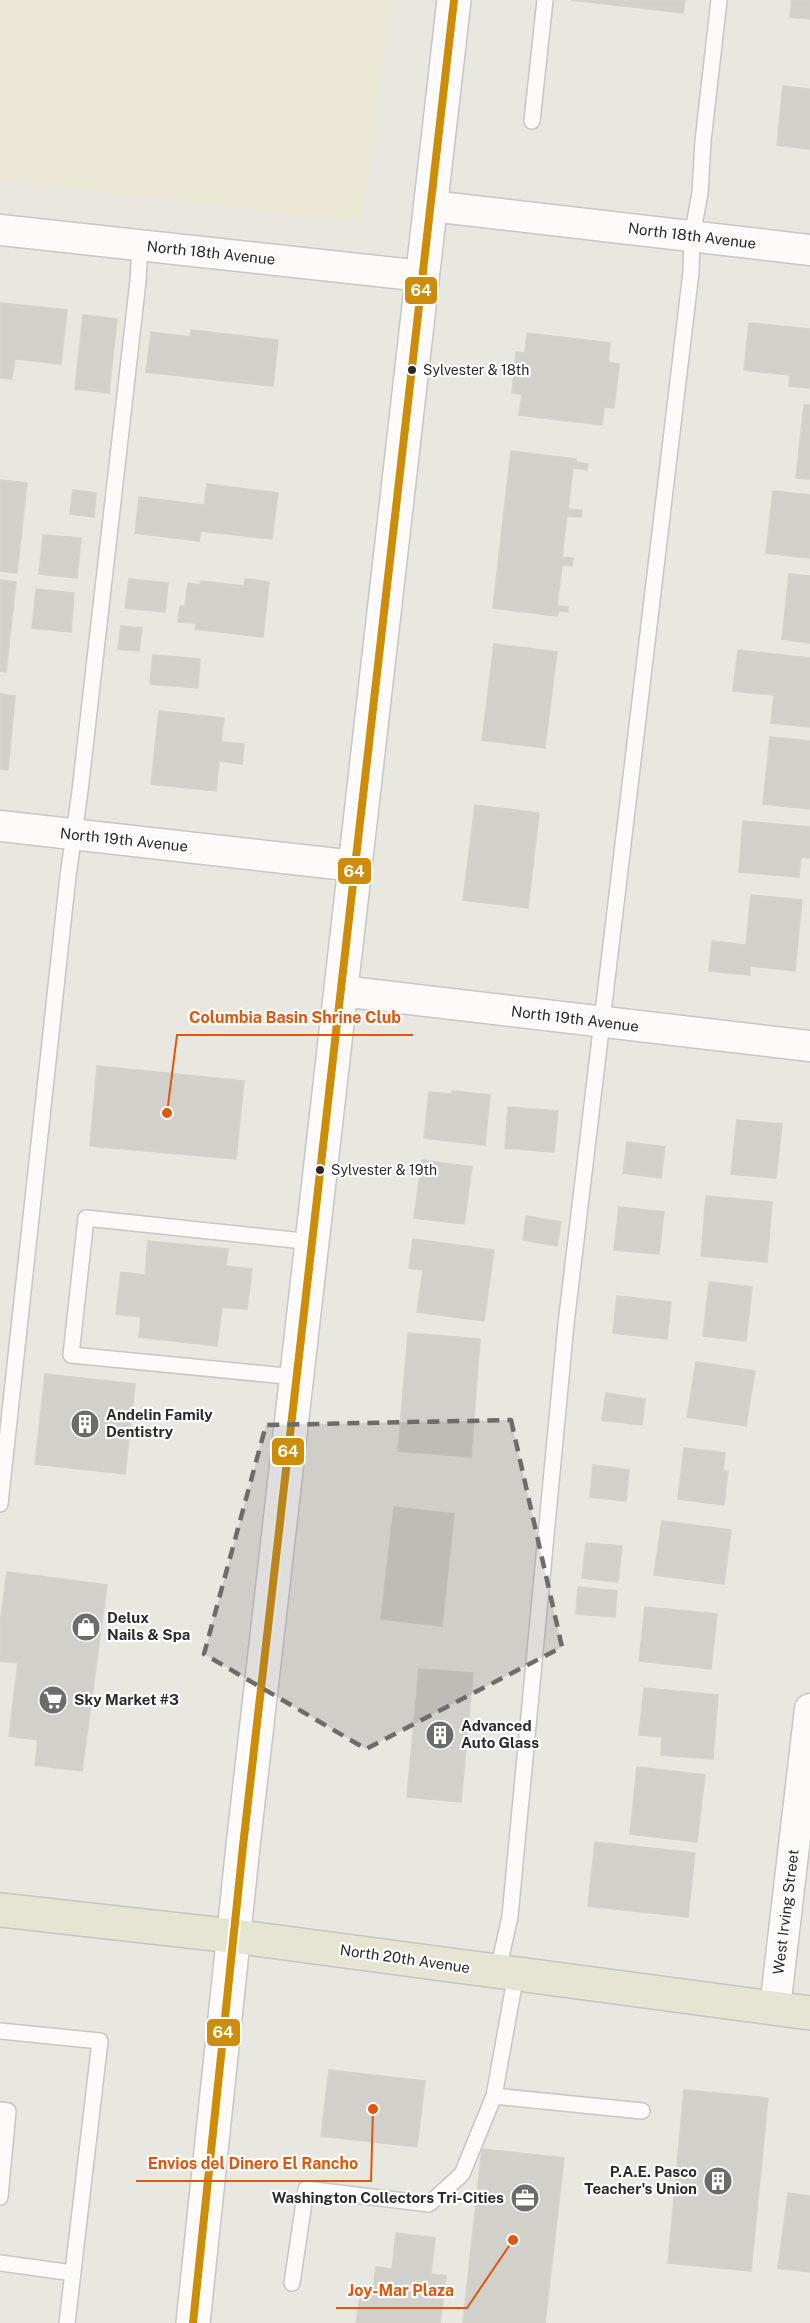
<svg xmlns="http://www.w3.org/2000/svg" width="810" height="2323" viewBox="0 0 810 2323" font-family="'Public Sans',sans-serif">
<rect width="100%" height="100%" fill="#e8e7e0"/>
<path fill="#ebe8d5" d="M0 0H391L362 222 0 180Z"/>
<path fill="#d1d0cb" stroke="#d3d2cc" stroke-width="1.5" d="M571 0H685L683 13Z
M792 0H810V19L790 17Z
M783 86 810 89V149L777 145Z
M0 303 67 310 61 364 15 359 12 379 0 378Z
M83 315 117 319 109 393 75 389Z
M749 323 810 329V388L789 386 790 375 744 370Z
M191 330 278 340 273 386 146 372 151 332 190 337Z
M527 333 610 343 608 362 619 364 614 408 604 407 602 425 519 415 522 394 512 393 516 352 525 353Z
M804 405H810V479L796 478Z
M511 451 576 459V462L588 464 587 470 573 468 568 509 582 510 581 517 567 516 562 557 573 558 572 566 562 565 557 606 568 607V612L559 611 557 616 493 608Z
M0 480 27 483 17 573 0 571Z
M207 484 278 493 272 539 201 531 199 541 135 533 139 497 204 505Z
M73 490 96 493 94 517 70 514Z
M773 491 810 495V558L766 553Z
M43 535 81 538 77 578 39 574Z
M789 574 810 576V643L782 639Z
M129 579 168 583 165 612 125 608Z
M245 579 269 582 263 637 195 629 196 623 178 622 180 606H185L188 583 200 585 201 581 244 586Z
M0 580 16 582 6 672 0 671Z
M36 589 74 593 71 632 32 628Z
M121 626 142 628 139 651 118 649Z
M494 644 557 652 545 748 482 740Z
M738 650 810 658V727L771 723 774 695 733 691Z
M153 655 200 659 198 688 150 684Z
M0 694 15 696 8 770 0 769Z
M159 711 224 718 221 742 244 744 242 764 219 761 216 791 151 784Z
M770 737 810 741V809L763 804Z
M475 805 539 813 528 908 463 900Z
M743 821 810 827V858L801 857 799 877 739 872Z
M751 895 802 900 795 971 750 966V975L709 971 712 941 746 945Z
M97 1066 244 1081 236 1159 90 1146Z
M452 1091 490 1095 485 1145 424 1138 429 1092 452 1094Z
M508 1107 558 1111 554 1152 505 1148Z
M737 1120 782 1124 776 1178 731 1174Z
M627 1142 665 1147 661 1178 623 1173Z
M422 1160 472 1167 464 1224 414 1218Z
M706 1196 772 1202 767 1262 701 1256Z
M619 1207 664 1212 659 1254 614 1250Z
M526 1216 561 1222 557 1246 523 1240Z
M413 1239 494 1250 484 1321 417 1312 423 1270 409 1268Z
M148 1241 228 1249 226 1266 252 1269 247 1309 222 1307 217 1346 139 1337 141 1317 116 1314 121 1272 145 1275Z
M709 1282 752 1287 746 1341 703 1336Z
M617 1296 671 1302 667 1339 613 1333Z
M408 1333 480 1339 471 1457 398 1451Z
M696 1362 755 1371 746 1426 687 1417Z
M45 1374 135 1384 125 1474 35 1464Z
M606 1393 645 1399 642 1425 602 1420Z
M684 1448 725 1453 723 1471H728L724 1505 678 1499Z
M593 1465 629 1470 626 1501 590 1497Z
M394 1507 454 1514 442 1626 381 1619Z
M662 1521 731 1530 724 1584 654 1575Z
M586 1543 622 1546 618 1582 582 1578Z
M7 1572 107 1585 82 1771 35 1765 38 1740 9 1736 18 1663 0 1661V1623Z
M578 1587 617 1591 615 1617 576 1614Z
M645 1607 717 1614 711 1669 639 1661Z
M419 1669 473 1673 461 1802 407 1797Z
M644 1688 718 1695 713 1759 661 1755 662 1737 639 1735Z
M637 1767 705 1775 697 1842 630 1834Z
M595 1842 695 1853 688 1917 588 1906Z
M329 2070 425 2081 417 2147 321 2136Z
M684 2090 768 2098 751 2271 668 2263Z
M482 2149 564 2158 545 2323H463Z
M788 2193 810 2196V2272L778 2268Z
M396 2233 435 2238 431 2274 446 2276 440 2323H356L360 2297 372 2298 376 2267 392 2269Z"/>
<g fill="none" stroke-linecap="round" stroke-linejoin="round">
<g stroke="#c6c6c5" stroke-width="18">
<path id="lane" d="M532 121 545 0
M296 1377 71 1355 86 1218 313 1242
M0 1504 68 876 80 791 138 281 140 245
M498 1971 510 1916 566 1324 691 272 692 236 700 193 703 141 719 0
M0 2031 100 2041 67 2323
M494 2096 642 2111
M0 2110 8 2111 0 2197
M0 2263 73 2273
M292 2283 306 2189 429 2204 462 2174 494 2096 516 1974"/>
</g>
<g stroke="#c6c6c5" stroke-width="33">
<path id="street" d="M431 206 810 250
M0 230 423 276
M0 826 355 866
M341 991 810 1046
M775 2008 810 1709"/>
</g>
<g stroke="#c6c6c5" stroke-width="36">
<path id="secondary" d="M193 2323 243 1846 454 0"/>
</g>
<g stroke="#c4c4c1" stroke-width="36">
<path id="primary" d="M0 1910 233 1936 810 2013"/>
</g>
<use href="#lane" stroke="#fcfbfa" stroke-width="15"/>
<use href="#street" stroke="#fcfbfa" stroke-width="30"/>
<use href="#secondary" stroke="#fcfbfa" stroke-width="33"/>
<use href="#primary" stroke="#e6e5d3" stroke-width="33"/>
<g stroke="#fff" stroke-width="12">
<path id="bus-1" d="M193 2323 243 1846 454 0"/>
</g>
<use href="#bus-1" stroke="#ce8d08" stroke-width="8"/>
</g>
<path fill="#6c6c6a" fill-opacity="0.2" stroke="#6c6c6a" stroke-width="4.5" stroke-dasharray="12 8" stroke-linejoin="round" d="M511 1420 562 1647 366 1749 204 1654 266 1425Z"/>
<defs>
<g id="building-disc" transform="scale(1.5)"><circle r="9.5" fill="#6c6c6a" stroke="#fff"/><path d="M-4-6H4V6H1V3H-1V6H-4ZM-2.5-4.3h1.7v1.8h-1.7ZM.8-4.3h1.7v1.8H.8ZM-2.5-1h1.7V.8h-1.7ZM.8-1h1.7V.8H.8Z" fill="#fff"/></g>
<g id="shop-disc" transform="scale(1.5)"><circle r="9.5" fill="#6c6c6a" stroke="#fff"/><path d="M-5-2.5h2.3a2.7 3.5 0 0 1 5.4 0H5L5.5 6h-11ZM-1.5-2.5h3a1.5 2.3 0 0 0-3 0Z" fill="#fff"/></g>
<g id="supermarket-disc" transform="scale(1.5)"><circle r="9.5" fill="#6c6c6a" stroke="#fff"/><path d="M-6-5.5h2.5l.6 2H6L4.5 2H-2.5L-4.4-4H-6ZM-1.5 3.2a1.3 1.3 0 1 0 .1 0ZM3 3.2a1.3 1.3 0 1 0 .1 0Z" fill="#fff"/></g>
<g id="office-disc" transform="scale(1.5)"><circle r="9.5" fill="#6c6c6a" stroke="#fff"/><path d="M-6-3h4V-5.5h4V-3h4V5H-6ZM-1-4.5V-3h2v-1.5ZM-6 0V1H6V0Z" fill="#fff"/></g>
</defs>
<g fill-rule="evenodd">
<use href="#building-disc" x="85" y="1424"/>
<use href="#shop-disc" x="86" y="1627"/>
<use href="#supermarket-disc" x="53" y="1700"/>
<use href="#building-disc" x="440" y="1735"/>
<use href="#building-disc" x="718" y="2181"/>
<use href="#office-disc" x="525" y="2198"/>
</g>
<g fill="#2a2a2a" stroke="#fff" stroke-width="2">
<circle cx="412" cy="370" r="5"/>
<circle cx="320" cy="1170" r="5"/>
</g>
<g text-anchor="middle" stroke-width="4.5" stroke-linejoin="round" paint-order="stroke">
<g font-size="14" fill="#2a2a2a" stroke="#fff" text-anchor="start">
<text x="423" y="375">Sylvester &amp; 18th</text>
<text x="331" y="1175">Sylvester &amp; 19th</text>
</g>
<g font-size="15" fill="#2a2a2a" stroke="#fff">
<text transform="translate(692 236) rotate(7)" y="5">North 18th Avenue</text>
<text transform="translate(211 253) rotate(6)" y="5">North 18th Avenue</text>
<text transform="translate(124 840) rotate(6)" y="5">North 19th Avenue</text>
<text transform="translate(575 1019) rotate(7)" y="5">North 19th Avenue</text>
<text transform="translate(786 1912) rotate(-83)" y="5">West Irving Street</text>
<text transform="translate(405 1959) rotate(8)" y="5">North 20th Avenue</text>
</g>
<g font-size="15" font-weight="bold" fill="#2a2a2a" stroke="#fff" text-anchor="start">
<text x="106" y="1420">Andelin Family<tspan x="106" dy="17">Dentistry</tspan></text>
<text x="107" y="1623">Delux<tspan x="107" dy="17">Nails &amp; Spa</tspan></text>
<text x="74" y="1705">Sky Market #3</text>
<text x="461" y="1731">Advanced<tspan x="461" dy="17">Auto Glass</tspan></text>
<text x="697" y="2177" text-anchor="end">P.A.E. Pasco<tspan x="697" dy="17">Teacher's Union</tspan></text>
<text x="504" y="2203" text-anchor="end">Washington Collectors Tri-Cities</text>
</g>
</g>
<path fill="none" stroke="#de570e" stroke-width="2" d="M167 1113L177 1035H413M373 2109L371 2181H136M513 2240L467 2308H336"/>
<g fill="#de570e" stroke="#fff" stroke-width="2">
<circle cx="167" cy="1113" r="6"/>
<circle cx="373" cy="2109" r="6"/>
<circle cx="513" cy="2240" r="6"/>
</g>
<g font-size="16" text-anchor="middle" font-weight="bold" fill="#de570e" stroke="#fff" stroke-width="4.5" stroke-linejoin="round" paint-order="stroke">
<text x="295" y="1023">Columbia Basin Shrine Club</text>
<text x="253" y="2169">Envios del Dinero El Rancho</text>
<text x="401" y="2296">Joy-Mar Plaza</text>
</g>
<g stroke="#fff" stroke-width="2">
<rect x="404" y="276" width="34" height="29" rx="6" fill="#ce8d08"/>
<rect x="337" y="857" width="35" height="28" rx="6" fill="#ce8d08"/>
<rect x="271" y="1437" width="34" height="29" rx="6" fill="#ce8d08"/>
<rect x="206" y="2018" width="35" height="29" rx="6" fill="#ce8d08"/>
</g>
<g font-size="16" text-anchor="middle" font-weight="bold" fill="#fff">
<text x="421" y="296">64</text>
<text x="354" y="877">64</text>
<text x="288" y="1457">64</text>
<text x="223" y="2038">64</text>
</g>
</svg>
